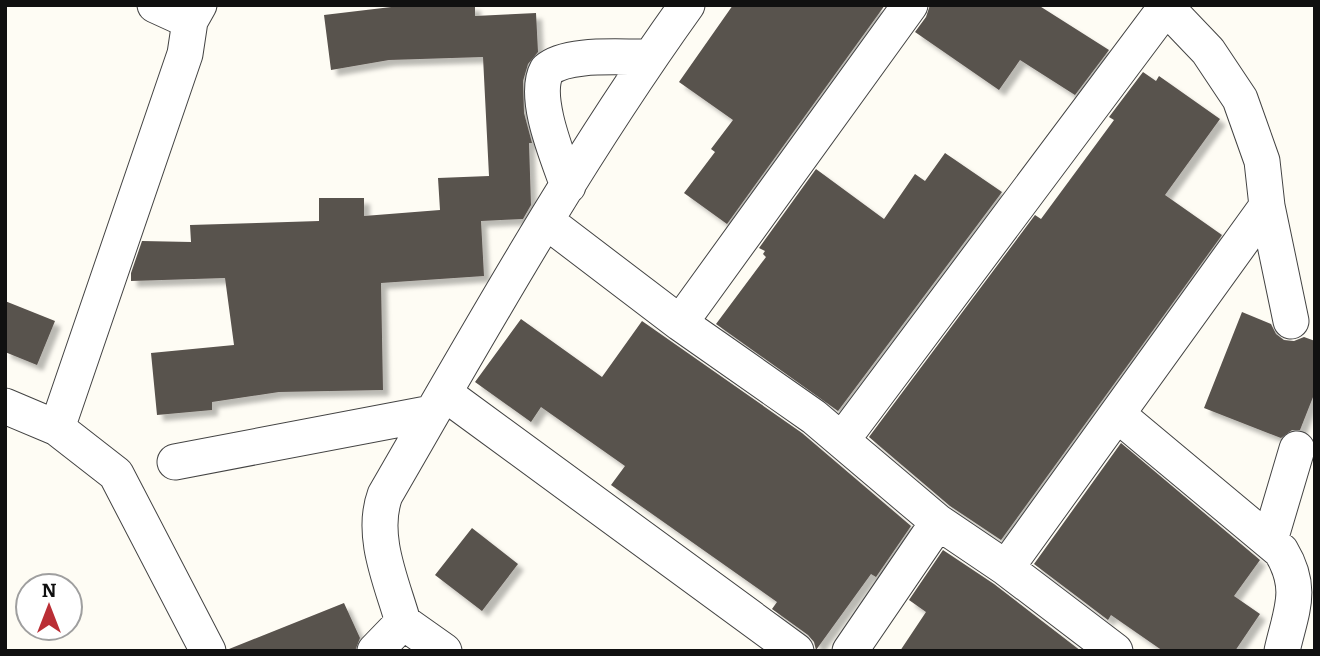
<svg xmlns="http://www.w3.org/2000/svg" width="1320" height="656" viewBox="0 0 1320 656" font-family="Bitter,serif">
<defs>
<filter id="shadow"><feDropShadow dx="6" dy="6" stdDeviation="2" flood-color="#0004"/></filter>
</defs>
<rect width="100%" height="100%" fill="#fefcf4"/>
<path fill="#59524d" filter="url(#shadow)" d="M408 5H475V16L536 13 538 52 528 64 523 81 524 113 532 143H529L531 205 523 219 481 221 484 276 381 283 383 390 279 392 212 402V410L157 415 151 353 234 345 225 278 131 281V273L142 241 191 242 190 225 319 221V198H364V216L440 210 438 178 489 176 483 57 389 60 331 70 324 15Z
M733 5H885L727 224 684 193 715 152 711 149 733 120 679 82Z
M930 5H1038L1109 50 1075 95 1020 60 999 90 915 32 926 17Z
M1143 72 1156 81 1159 76 1220 119 1165 195 1222 235 1001 540 950 506 869 437 1035 215 1041 219 1114 120 1109 117Z
M945 153 1002 192 838 411 716 324 766 257 763 254 765 251 759 248 816 169 884 219 915 174 925 181Z
M5 301 55 321 37 365 5 352Z
M1242 312 1271 324 1276 334 1284 340 1294 341 1304 337 1315 341V392L1300 430H1292L1281 438 1204 408Z
M521 319 602 377 642 321 802 433 911 526 876 577 871 574 816 650 814 642 808 635 772 609 777 602 611 485 625 466 541 407 531 422 475 382Z
M1121 443 1260 560 1234 596 1260 614 1235 651H1163L1111 615 1108 620 1034 564Z
M472 528 518 564 482 611 435 575Z
M943 550 994 584 1081 651H900L926 612 909 600Z
M344 603 360 638 355 651H230L229 649Z"/>
<g fill="none" stroke-linecap="round" stroke-linejoin="round">
<g stroke="#434343" stroke-width="37">
<path id="minor" d="M155 5 190 21
M1164 5 1208 51 1240 99 1262 161 1267 206 1291 321
M568 186C558 157 532 97 547 70 567 52 623 58 650 57
M546 221 680 323 814 417 938 522 1006 568 1115 651
M680 323 910 5
M444 393 796 651
M5 406 57 428 116 474 208 651
M1118 415 1281 551C1304 589 1291 611 1282 651
M57 428 185 54 190 21 199 5
M842 440 1166 7
M175 462 432 413
M1270 540 1297 449
M1006 568 1267 206
M403 622 444 651
M375 651 403 622C392 583 370 536 385 495 481 329 575 161 687 5
M850 651 938 522"/>
</g>
<use href="#minor" stroke="#fff" stroke-width="35"/>
</g>
<rect width="1320" height="656" fill="none" stroke="#101010" stroke-width="14"/>
<g transform="translate(49 607)"><circle r="33" fill="#ffffff" stroke="#9f9f9f" stroke-width="2"/>
<path d="M0-5L12 26L0 18L-12 26Z" fill="#ba2e35"/>
<text y="-10" font-size="19" font-weight="bold" text-anchor="middle" fill="#101010">N</text>
</g>
</svg>
